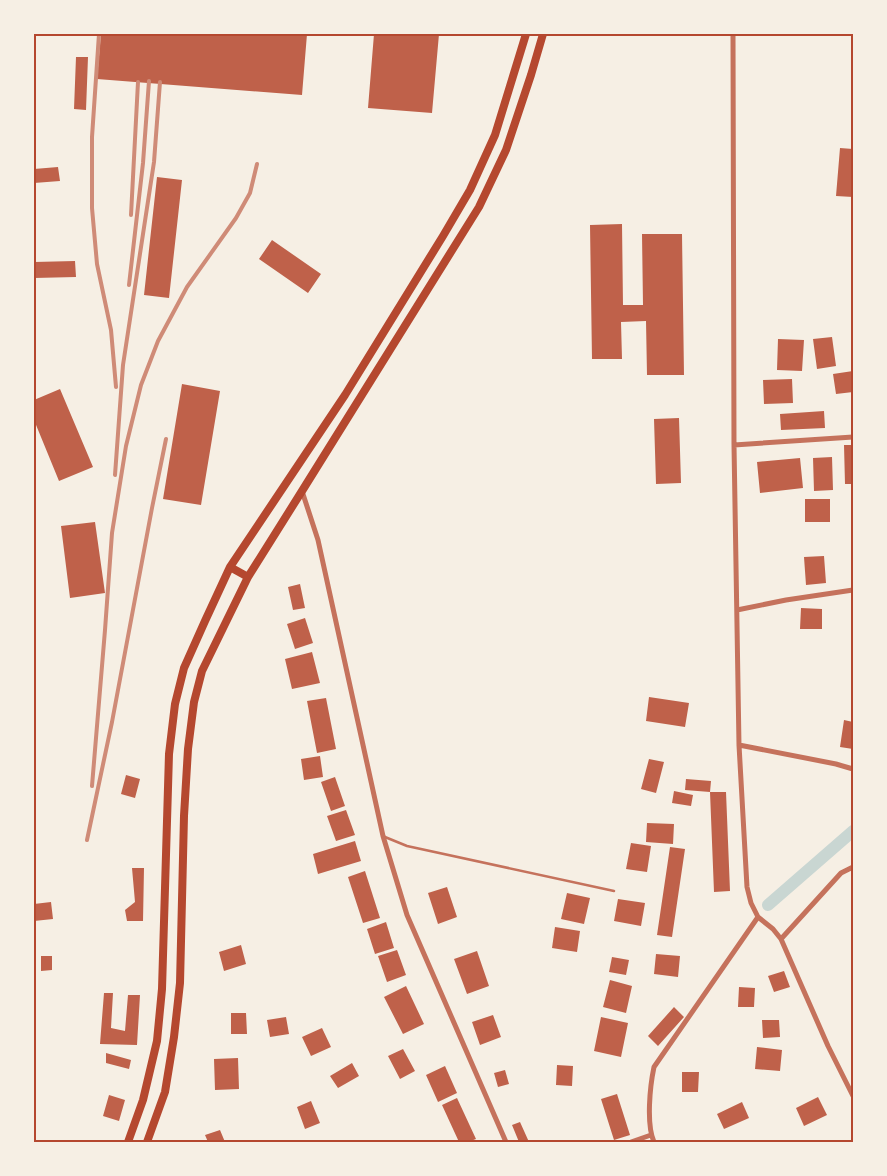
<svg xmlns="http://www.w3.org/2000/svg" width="887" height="1176" viewBox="0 0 887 1176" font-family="Commissioner,sans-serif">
<rect width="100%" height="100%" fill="#f6efe4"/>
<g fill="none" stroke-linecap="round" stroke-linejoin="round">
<path stroke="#c9d6d2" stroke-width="12" d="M768 905 853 831"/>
</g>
<path fill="#bf614a" d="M101 34H307L302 95 97 79Z
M374 34H439L432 113 368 108Z
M76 57H88L86 110 74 109Z
M840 148 853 149V197L836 196Z
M58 167 60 181 34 183V169Z
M157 177 182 180 169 298 144 295Z
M622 224 623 305H643L642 234H682L684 375H647L646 321 621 322 622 359H592L590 225Z
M272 240 321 274 308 293 259 259Z
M75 261 76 277 34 278V262Z
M832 337 836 366 817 369 813 339Z
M778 339 804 340 802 371 777 370Z
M853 371V392L836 394 833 374Z
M792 379 793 403 764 404 763 380Z
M182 384 220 391 201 505 163 499Z
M60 389 93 467 59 481 34 420V400Z
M824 411 825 428 781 430 780 414Z
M679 418 681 483 656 484 654 419Z
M844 445H853V484H845Z
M832 457 833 490 814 491 813 458Z
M800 458 803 488 760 493 757 462Z
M805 499H830V522H805Z
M95 522 105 593 70 598 61 526Z
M824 556 826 583 806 585 804 557Z
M300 584 305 608 293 610 288 587Z
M801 608 822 609V629H800Z
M305 618 313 643 295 649 287 624Z
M312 652 320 683 292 689 285 659Z
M649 697 689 703 685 727 646 721Z
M326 698 336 749 317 753 307 701Z
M844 720 853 722V749L840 747Z
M320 756 323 777 304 780 301 759Z
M649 759 664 762 656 793 641 789Z
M126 775 140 779 135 798 121 794Z
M335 777 345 806 331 811 321 782Z
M686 779 711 781 710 792 685 790Z
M674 791 693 795 691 806 672 803Z
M710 792H726L730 891 714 892Z
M346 810 355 835 336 841 327 816Z
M647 823 674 824 673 844 646 842Z
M355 841 361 861 318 874 313 854Z
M631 843 651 846 647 872 626 869Z
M670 847 685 849 672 937 657 935Z
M132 868H144L143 921H127L125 910 135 902Z
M365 871 380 918 363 923 348 877Z
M447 887 457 917 438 924 428 893Z
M567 893 590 898 584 924 561 919Z
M618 899 645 903 641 926 614 921Z
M51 902 53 919 34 921V904Z
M386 922 394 948 375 954 367 929Z
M555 927 580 931 577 952 552 948Z
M241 945 246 964 224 971 219 952Z
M397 950 406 975 387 982 378 956Z
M477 951 489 986 467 994 454 959Z
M656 954 680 956 678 977 654 974Z
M41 956H52V970L41 971Z
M612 957 629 960 626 975 609 972Z
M784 971 790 987 774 992 768 976Z
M610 980 632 986 626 1013 603 1007Z
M406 986 424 1024 403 1034 384 997Z
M739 987 755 988 754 1007H738Z
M104 993H113L111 1028 125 1031 128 995H140L137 1045 100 1044Z
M674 1007 684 1017 658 1046 648 1036Z
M231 1013H246L247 1034H231Z
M493 1015 501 1037 480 1045 472 1022Z
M286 1017 289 1034 270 1037 267 1020Z
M601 1017 628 1023 621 1057 594 1051Z
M762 1020H779L780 1037 763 1038Z
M322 1028 331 1047 311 1056 302 1037Z
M757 1047 782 1050 780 1071 755 1069Z
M403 1049 415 1071 400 1079 388 1056Z
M106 1053 131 1060 129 1069 106 1063Z
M238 1058 239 1089 215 1090 214 1059Z
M352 1063 359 1076 338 1088 330 1076Z
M557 1065 573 1066 572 1086 556 1085Z
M445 1066 457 1093 438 1102 426 1075Z
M505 1070 509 1084 498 1087 494 1073Z
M682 1072H699L698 1092H682Z
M617 1094 630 1135 614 1140 601 1099Z
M109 1095 125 1100 119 1121 103 1116Z
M818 1097 827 1115 804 1126 796 1108Z
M457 1098 476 1139 468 1142H459L442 1105Z
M311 1101 320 1123 305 1129 297 1107Z
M742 1102 749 1118 724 1129 717 1114Z
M520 1122 529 1142H519L512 1125Z
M220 1130 225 1142H208L205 1135Z"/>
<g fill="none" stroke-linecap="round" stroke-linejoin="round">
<path stroke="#c5725c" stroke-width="2.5" d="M385 837 407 846 614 891"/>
<path stroke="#c5725c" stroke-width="5" d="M733 34 734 445 739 745 747 887 751 903 758 917 773 929 781 939 828 1046 853 1096
M734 445 853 437
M302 491 318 540 383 836 407 915 506 1142
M737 610 786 600 853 590
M739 745 836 764 853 769
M781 939 841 873 853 867
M631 1142 651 1135
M654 1142C646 1124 650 1086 654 1067L758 917"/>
<path stroke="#b5482f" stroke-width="8" d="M230 567 248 577
M128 1142 143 1100 157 1041 162 989 169 754 175 704 184 668 205 621 230 567 345 395 443 236 470 190 495 135 526 34
M147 1142 165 1092 174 1037 180 983 184 816 188 749 194 702 202 671 248 577 302 491 479 207 506 150 531 75 543 34"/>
<path stroke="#cf8b77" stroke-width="4" d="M99 34 92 137V208L97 264 111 330 116 387
M131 215 138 82
M129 285 143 163 149 81
M115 475 123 365 154 162 160 82
M92 786 105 630 112 533 126 446 141 385 158 341 187 287 236 218 250 193 257 164
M87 840 112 722 152 508 166 439"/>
</g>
<rect width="887" height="1176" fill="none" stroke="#f6efe4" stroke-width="70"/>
<rect x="35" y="35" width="817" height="1106" fill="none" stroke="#b5482f" stroke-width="2"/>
</svg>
